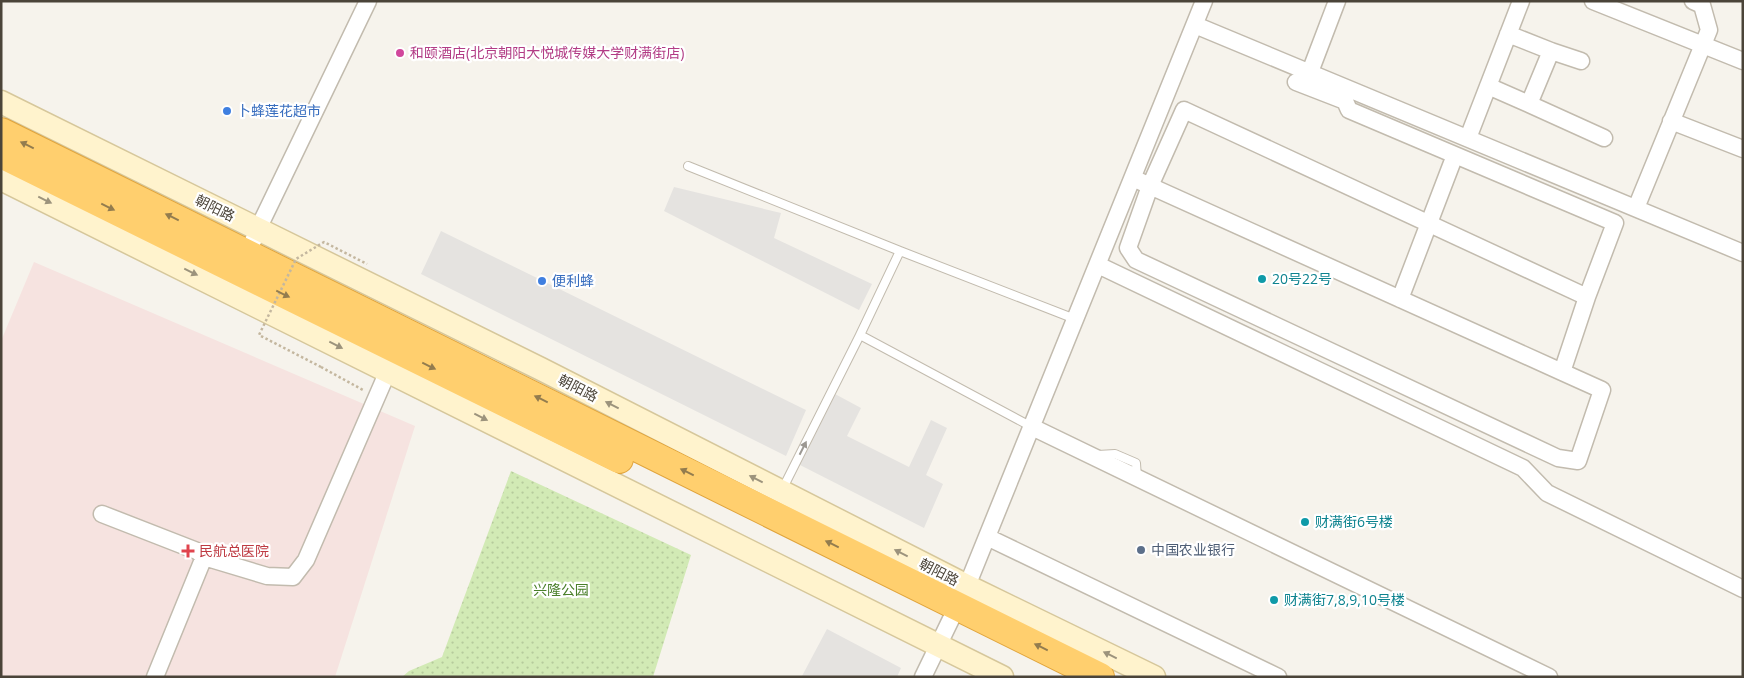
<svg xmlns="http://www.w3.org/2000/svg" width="1744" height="678" viewBox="0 0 1744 678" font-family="'Open Sans','Noto Sans SC',sans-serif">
<defs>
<pattern id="grass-dots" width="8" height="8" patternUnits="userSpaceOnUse" patternTransform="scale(1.25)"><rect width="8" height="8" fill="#d2eab5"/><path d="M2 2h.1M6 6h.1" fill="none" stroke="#b6ca9c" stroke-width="1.8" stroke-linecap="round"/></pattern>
</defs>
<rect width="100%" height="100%" fill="#f6f3ec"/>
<path fill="#f6e3e0" d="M34 262 415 426 335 677H1V341Z"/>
<path fill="url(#grass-dots)" d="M511 471 691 555 653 677H402L409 671 442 657Z"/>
<path fill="#e5e3e0" d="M674 187 781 213 774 238 872 284 859 310 664 211Z
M441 231 806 410 786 456 421 274Z
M835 394 861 408 847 436 909 467 931 420 947 428 926 475 943 484 924 528 800 465Z
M827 629 901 668 897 677 802 676Z"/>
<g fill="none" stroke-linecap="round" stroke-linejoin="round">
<g stroke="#c2bbae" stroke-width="10">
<path id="lane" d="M688 166 900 251
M1032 427 860 335 900 251 1075 319
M1098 455 1115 454 1136 463 1137 478
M782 490 860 335"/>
</g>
<g stroke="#c2bbae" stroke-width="19">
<path id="street" d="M1593 1 1743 61
M1195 25 1743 253
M1551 51 1581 61
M1310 72 1337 1
M1296 82 1345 101 1349 110 1455 155 1400 299
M1488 86 1529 104 1551 51 1508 34
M1529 104 1604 138
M1671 121 1743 149
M1468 138 1521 1
M1455 155 1615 223 1587 297
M1133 178 1150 186 1562 372 1602 390 1578 461 1558 458 1136 260 1128 248 1150 186 1184 110 1587 297 1562 372
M1636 208 1709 30 1702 5 1693 1
M245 260 258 229 368 1
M1098 265 1523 468 1547 493 1743 589
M1032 427 1549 677
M102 514 197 551 204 557 267 576 293 577 306 560 388 371
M987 537 1278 677
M155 677 204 557
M923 677 967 586 1204 1"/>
</g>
<g stroke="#d6c79b" stroke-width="25">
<path id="secondary" d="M1 102 541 369 967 586 1154 677
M1 179 1002 677"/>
</g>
<g stroke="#e0a43c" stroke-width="30">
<path id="highway" d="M1 132 1100 677
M1 154 619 459"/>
</g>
<path stroke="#c4b79f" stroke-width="2.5" stroke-dasharray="2.5 2.5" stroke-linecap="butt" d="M321 367 363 390"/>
<use href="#lane" stroke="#fff" stroke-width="8"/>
<use href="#street" stroke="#fff" stroke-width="16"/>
<use href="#secondary" stroke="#fff3cd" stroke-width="22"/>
<use href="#highway" stroke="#ffcf6e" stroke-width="28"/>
<path stroke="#c4b79f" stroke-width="2.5" stroke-dasharray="2.5 2.5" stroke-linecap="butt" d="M321 367 259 335 296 259 324 242 367 264"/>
</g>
<defs><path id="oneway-solid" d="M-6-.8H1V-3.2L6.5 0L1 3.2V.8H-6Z" transform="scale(1.25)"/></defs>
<g fill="#937c4e">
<use href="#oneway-solid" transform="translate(27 145) rotate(-154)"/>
<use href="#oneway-solid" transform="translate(108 207) rotate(26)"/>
<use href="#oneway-solid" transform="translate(172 217) rotate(-154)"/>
<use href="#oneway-solid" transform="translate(283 294) rotate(26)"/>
<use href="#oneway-solid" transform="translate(429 366) rotate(26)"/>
<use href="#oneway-solid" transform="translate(541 399) rotate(-154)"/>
<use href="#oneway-solid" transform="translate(687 472) rotate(-154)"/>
<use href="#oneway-solid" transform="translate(832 544) rotate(-154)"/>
<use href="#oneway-solid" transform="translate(1041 647) rotate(-154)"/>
</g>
<g fill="#9c937c">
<use href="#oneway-solid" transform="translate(45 200) rotate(26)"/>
<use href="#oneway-solid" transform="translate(191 272) rotate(26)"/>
<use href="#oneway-solid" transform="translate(336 345) rotate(27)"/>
<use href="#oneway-solid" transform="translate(612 405) rotate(-153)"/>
<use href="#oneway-solid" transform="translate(481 417) rotate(27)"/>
<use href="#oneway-solid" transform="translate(756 479) rotate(-153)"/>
<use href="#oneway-solid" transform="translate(901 553) rotate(-153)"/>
<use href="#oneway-solid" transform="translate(1110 655) rotate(-154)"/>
</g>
<use fill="#9c9892" href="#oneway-solid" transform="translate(803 448) rotate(-63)"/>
<circle fill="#d1479c" stroke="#fff" stroke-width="2" cx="400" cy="53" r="5"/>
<g fill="#3f7fe0" stroke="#fff" stroke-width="2">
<circle cx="227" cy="111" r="5"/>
<circle cx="542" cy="281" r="5"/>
</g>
<g fill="#0f9aa8" stroke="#fff" stroke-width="2">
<circle cx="1262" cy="279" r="5"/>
<circle cx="1305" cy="522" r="5"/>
<circle cx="1274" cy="600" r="5"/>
</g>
<circle fill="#5c6f8a" stroke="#fff" stroke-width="2" cx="1141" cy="550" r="5"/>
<path fill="#e0444e" stroke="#fff" stroke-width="2" d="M185.5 543.5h5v5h5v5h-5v5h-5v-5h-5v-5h5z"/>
<g text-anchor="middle" stroke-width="4.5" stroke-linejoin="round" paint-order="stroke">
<g font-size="14" fill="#b23c85" stroke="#fff" text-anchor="start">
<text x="410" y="58">和颐酒店(北京朝阳大悦城传媒大学财满街店)</text>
</g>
<g font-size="14" fill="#366cbe" stroke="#fff" text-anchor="start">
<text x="237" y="116">卜蜂莲花超市</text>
<text x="552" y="286">便利蜂</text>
</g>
<g font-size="14" fill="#4b4439" stroke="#fff">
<text transform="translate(215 208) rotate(26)" y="5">朝阳路</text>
<text transform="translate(578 388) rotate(27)" y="5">朝阳路</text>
<text transform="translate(939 572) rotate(27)" y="5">朝阳路</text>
</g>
<g font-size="14" fill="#0d838f" stroke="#fff" text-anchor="start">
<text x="1272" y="284">20号22号</text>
<text x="1315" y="527">财满街6号楼</text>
<text x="1284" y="605">财满街7,8,9,10号楼</text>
</g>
<g font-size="14" fill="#4e5e75" stroke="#fff" text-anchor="start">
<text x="1151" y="555">中国农业银行</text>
</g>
<g font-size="14" fill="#be3a42" stroke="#fff" text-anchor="start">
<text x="199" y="556">民航总医院</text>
</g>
<g font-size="14" fill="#4a7f2a" stroke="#fff">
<text x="561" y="595">兴隆公园</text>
</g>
</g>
<rect width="1744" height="678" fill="none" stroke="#4b4439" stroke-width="5"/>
</svg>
